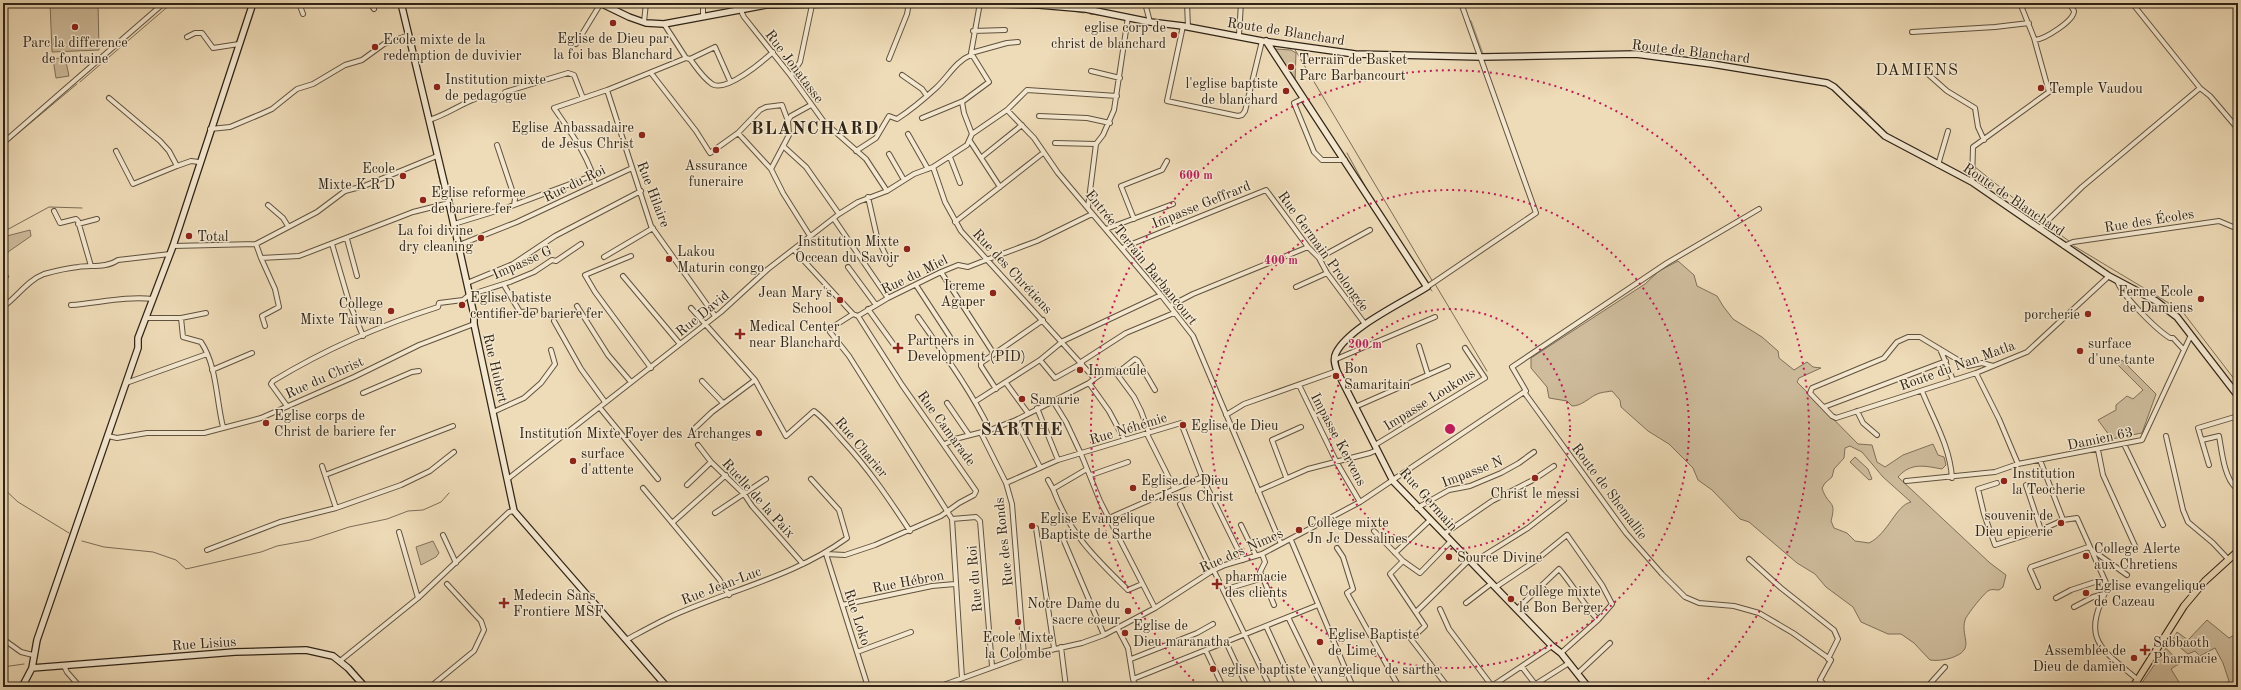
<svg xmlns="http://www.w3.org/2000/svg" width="2241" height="690" viewBox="0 0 2241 690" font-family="'Old Standard TT',serif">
<rect width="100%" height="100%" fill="#eedbb7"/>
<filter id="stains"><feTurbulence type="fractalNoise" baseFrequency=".005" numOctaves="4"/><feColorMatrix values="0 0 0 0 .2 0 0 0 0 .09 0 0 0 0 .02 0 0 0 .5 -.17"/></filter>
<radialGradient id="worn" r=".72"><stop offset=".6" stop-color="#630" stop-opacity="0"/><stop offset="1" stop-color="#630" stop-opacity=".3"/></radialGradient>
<path fill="#cebc9c" stroke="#7f705a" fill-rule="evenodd" d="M50 3H98L99 50 52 52Z
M1275 49 1291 50 1296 53 1295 81Z
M65 57 69 76 56 78 53 59Z
M30 230 31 236 8 252 4 268 9 277 3 281V237Z
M1678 261 1694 275 1697 286 1717 296 1723 306 1733 319 1762 337 1778 351 1779 358 1794 370 1807 362 1813 367 1821 368 1799 378 1797 382 1858 444 1872 445 1877 462 1885 467 1903 455 1933 444 1938 455 1944 457 1946 465 1942 469C1925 466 1911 462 1898 477L1990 563 2006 575 2003 587 1999 590C1996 590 1992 589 1990 590 1986 590 1966 616 1965 620 1960 638 1977 649 1951 658 1945 660 1936 661 1930 660L1914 643 1901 634H1888L1861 622 1853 607 1826 587 1815 574 1797 563 1749 522 1740 519 1712 490 1698 480 1693 468 1669 444 1648 431 1621 407 1620 400 1612 391C1607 392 1600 392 1595 395 1588 399 1581 406 1572 406L1567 401 1549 398 1547 387 1531 368V358L1645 284 1659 271ZM1850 446 1862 452 1883 477 1911 502C1896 505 1888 534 1869 543L1855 541 1847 533 1834 528 1831 521C1837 499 1828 507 1822 488L1825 483 1832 477 1834 469 1844 458 1845 448Z
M2122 360 2156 394 2142 433 2112 439 2098 420 2116 410V405L2127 396 2133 399 2143 390 2117 364Z
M1855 457 1868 469 1872 479 1869 480 1850 462Z
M433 541 439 553 436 557 421 565 416 547Z
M2207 620 2229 638 2238 633V687H2219L2229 681 2223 663 2215 648 2200 656 2195 651 2188 654 2172 641 2177 632 2188 640Z
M2166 648 2180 663 2171 669 2182 687H2139Z"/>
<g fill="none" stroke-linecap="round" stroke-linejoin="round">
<path stroke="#7b6d57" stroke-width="1" d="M945 3 961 5
M970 6 977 7
M983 7 989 6
M762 8H779
M1073 11 1084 13
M1090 14 1108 16
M1294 48 1433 282
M80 82 172 3
M1848 96 1868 113
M1878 124 1885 132
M1905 143 1919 151
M3 146 77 84
M1347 153 1370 195
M435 159 444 200
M1975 167 2042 221
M1953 169 1967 176
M2047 225 2069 241
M3 232 49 207 82 208
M2074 246 2182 311 2238 384
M1435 284 1487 371
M1429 287 1432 291
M3 488 18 502 69 533
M82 541 104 547 153 552 176 560 186 569 261 552 277 546 310 540 349 527 387 519 408 511 423 510 441 502 449 493
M1121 631 1126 636
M3 667 24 664"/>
<path stroke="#ad9d81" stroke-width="4" d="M1470 22 1482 55"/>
<g stroke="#60523f" stroke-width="6">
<path id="street" d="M299 3 303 14
M370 3 374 9
M742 3V13L744 17 791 76 824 122 866 159 887 191
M1145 3 1150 22
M1187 3 1188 27
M2132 3 2200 88 2210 96 2238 129
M1086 9 1087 3
M703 15V3
M644 22 646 3
M1183 26 1167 101 1238 116 1242 115 1245 111 1262 41
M973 31 1005 30
M1912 32 1995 27 2029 23
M1239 35 1241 3
M187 37 195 33H202L213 48 239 44
M2035 40C2045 39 2074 21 2074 11L2069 3
M576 44 601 3
M971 53 1007 43 1018 42
M686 58 690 59C696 67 703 78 712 84 726 93 763 61 773 52
M690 59 715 47 730 81
M889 59 907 14 909 3
M1091 71 1120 78
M651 73 696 131 710 153 738 133 771 169 783 193 810 236
M902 75 922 89 927 96
M1929 75 1947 91 1975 108 1978 127 1984 140
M791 76 800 62 812 5
M607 90 651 226 715 316
M505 92 568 73 574 75 583 98
M109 98 160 141 169 151 177 166 191 161 199 162
M1304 98 1294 103 1314 152 1322 160H1345
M1007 110 1034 138 1058 173 1161 295 1193 336 1281 544
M1039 116 1087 118 1110 123
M922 118 963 101
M429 120C446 115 459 105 475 99
M210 129 230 127 261 114 272 109 297 89 313 84 345 65 362 60 384 44 409 35
M738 133 760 110 766 107 782 105 788 121
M908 134 928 169
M972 134 1007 110 1027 90 1117 96
M970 141 1000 187
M3 143 164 3
M1055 143 1096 144
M497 145 515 199 514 205
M783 146 806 167 839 214
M116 151 133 184 177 166
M856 151 876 138 889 116 897 119C911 110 924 99 936 88 948 77 956 61 971 55
M889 154 904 180
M950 157 960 183
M982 157 1022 125
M1938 165 1948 131
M933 167 945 202 961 231 1094 378
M771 169 789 135 788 121 791 116 811 105
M1972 182 1973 147 2049 92 2034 38 2020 3
M595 185C591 159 569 130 554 108L607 90 686 58 664 24
M868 197 877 237 890 264
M268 205 283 218 288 226
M1088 207 1096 144 1103 135 1114 110 1128 17
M54 211 60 223 76 219 78 221 91 266
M834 219 888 298
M1134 219 1121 186 1162 170 1167 161
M955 222 1043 153
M78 224 97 219
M454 224 506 208 594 175
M1106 229 1173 204
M2039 229 2082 187 2200 88
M347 239 357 276
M256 244 261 258 299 256 413 212 449 203
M332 244 349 302 363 336
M459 245 517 222 632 168
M173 246 256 244 317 212 345 191 364 186 437 156
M2064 246 2073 242 2219 221 2238 229
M1122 248 1266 190 1308 247 1319 258 1327 273 1365 324
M794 250 853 314 858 316 902 385 976 491 974 495 959 503 941 516 875 545 845 555 826 554
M631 256 585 275 595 292 651 368
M604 257 653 228
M261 258 275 289 279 307 262 316 265 326
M1319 258 1370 230
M848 267 876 305
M941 272 994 354
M623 276 680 344
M2117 280C2120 294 2157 330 2170 338H2173L2184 350
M467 283 513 264 555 236 641 191
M504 285 520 312 535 311
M916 285 950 337
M1296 287 1327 273
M1427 287 1536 213 1461 3
M71 305C98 303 126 296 153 299
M577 306 608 355 631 382
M1170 306 1193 294 1308 247
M3 307C17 297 28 280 44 274 55 271 68 268 78 267 91 265 107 268 118 260L170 254
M691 308 755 380 786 436 814 411C825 419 833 430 842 440 868 468 889 499 910 531
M868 309 894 345
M853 314 831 328 830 332 849 356 952 519 962 678
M858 316 888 298 941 272 958 265 968 267 986 260 1037 241 1092 214
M918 317C944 354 970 389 990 430
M146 318H181L206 313
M181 318 183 337 201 342C217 366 216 399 223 427
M554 321 581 369 605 402
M1419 346 1428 375
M1940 349 1953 380
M1040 360 1055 378 1082 363
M1334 360 1435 317
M1081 362 1126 333 1174 313
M1993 366 1982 363 1968 366 1920 337H1908L1897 342 1884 358 1812 388 1810 393 1832 416 1836 418 1976 373 2027 352 2109 276
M212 370 252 353
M1976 373 1999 419 2018 464
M1116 374 1135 359 1138 361 1155 390
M702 381 723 403
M126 383 207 354
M1006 383 1028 413
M1299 385 1337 463 1360 502
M996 389 981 366V363L1043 320
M1922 391C1933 419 1950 446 1952 478
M1524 392 1626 533 1662 574 1685 597 1699 603 1734 606 1759 613 1793 633 1831 660 1820 680 1826 687
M1524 392 1526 391 1512 367 1667 263 1759 209
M363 393 412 372 419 371
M976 401 1040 360 1063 341 1161 295
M1053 401 1066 422 1081 454 1100 501 1155 608
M947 403 969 435
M287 406 271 384 273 381C324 350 381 325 438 307L439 303 463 300 469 295 510 282 534 272 552 260 556 261 581 244
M1355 407 1448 366
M1824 407 1946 361
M600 408 658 479
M1037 408 1058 460
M1857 411 1863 423 1877 435
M493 412 524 398 541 383 555 364 551 350
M1226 415 1244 404 1337 371
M1016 420 1040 467
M693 430 712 412 755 380
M981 433 1006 483 1012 504 1024 656
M1147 434 1174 488
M108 436 117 438 147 433H204L261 418 354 377 419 345 474 324
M2166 436 2183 510 2188 522 2213 543 2228 559
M1124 439 1109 411 1089 383C1096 378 1104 370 1114 370L1134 397 1141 411 1149 433
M2202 440 2219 436C2222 452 2224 477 2236 488
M945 444 955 439 990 430 1016 420 1089 383
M2124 444 2163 525
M698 445 711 462 744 494 752 506 803 564
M1375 445 1485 378 1465 348
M2098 450 2103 475 2136 548
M2040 460 2062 517 2063 520 2077 518 2108 587C2081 640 2099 647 2138 680
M2209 465 2198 428 2238 416
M322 466 336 508
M1087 469 1053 489C1070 534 1095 558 1128 590L1142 584
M325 475 453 426
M1091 475 1128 462
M1286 477 1272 440 1301 427
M509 478 721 312 768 269 839 214 858 202 887 191 914 174 933 167 967 145 972 134 964 113 962 102 989 82 971 53 980 3
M1048 480 1053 489
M1906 481 1995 472 2018 464 2142 440 2191 335
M1006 483 1058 460 1181 423 1202 477 1243 560
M1997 483 1978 489 1984 514 1995 545 2041 530 2063 520
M687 485 711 462
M2026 485 2041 530
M643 488 719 579 729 595
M1258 491 1308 469 1370 453 1377 450
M1180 504 1212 571
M1417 508 1449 490 1470 486 1501 473 1519 463 1534 452
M715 513 766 479
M1109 518 1202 477
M952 519 976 517 980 521 992 666
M672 523 726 475
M1241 525 1256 556
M1036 528 1054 648
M1374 531 1403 561 1390 574 1425 626 1411 639 1448 687
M399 532 418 598
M1061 534 1104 635
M1444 534 1492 501 1533 480 1554 466
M443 535 456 563
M1291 540 1353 687
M1337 548 1343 557 1353 589 1347 593 1399 687
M207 550 280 522 336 508 401 485 430 471 454 452
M1395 553 1430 520
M826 554 868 687
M1749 559 1781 588 1834 630 1838 639 1828 659
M1403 561 1420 573 1451 541
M1472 563 1528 528 1564 500
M1214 571 1270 687
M1263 578 1274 605
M1496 587 1535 561 1567 535 1602 585 1612 604 1598 620 1561 653
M2038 587 2030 569 2031 567 2088 547 2127 575
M1226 592 1230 588 1263 578 1260 572 1265 562 1262 554
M2056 598 2071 590 2104 579
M1466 603 1492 583
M842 605 932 586 955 584
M2074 607 2093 597 2104 594
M1440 609 1449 629 1492 686 1552 646
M1517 609 1559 569C1573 585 1583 604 1598 620
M1416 612 1469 560
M1288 617 1322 687
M1266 626 1294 687
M1118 629 1128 648 1133 679 1136 687
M3 639 21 652 33 655
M626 640C641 632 657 623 672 616 730 590 795 576 847 538L839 510 811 479
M1226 642 1247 687
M1061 647 1066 687
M1206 651 1223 687
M857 652 911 632
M1131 659 1197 633 1213 624
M340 661 418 598 509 512 514 511
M64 666 67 672 80 687
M1522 667 1535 684
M1578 673 1610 643
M1133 679 1318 605
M430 687 474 651 484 630 481 621 447 584
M938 687 1024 656 1082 643 1104 635 1155 608 1212 571 1225 565 1262 554 1360 502 1524 392
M1531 687 1569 663
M1927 687 1945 667"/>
</g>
<g stroke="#302417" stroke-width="8">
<path id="secondary" d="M401 3 449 203 474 315V324L514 511 667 687
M600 3 629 17 646 23 664 24 766 5 903 3
M962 3 1039 5 1086 9 1150 22 1183 26 1262 41 1355 54 1481 57 1636 54 1712 64 1827 83 1834 87 1885 136 1972 182 2109 276 2156 301 2177 317 2238 396
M1266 41 1427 287C1402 303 1348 328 1336 353 1333 359 1335 365 1337 371L1393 481 1552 646 1561 653 1588 687
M32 668 235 652 306 650 333 656 348 668 365 687
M22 687 32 668 37 640 138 348V338L173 246 253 3"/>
</g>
<g stroke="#302417" stroke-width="8">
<path id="primary" d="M2133 687 2184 606 2205 581 2238 551"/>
</g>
<use href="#street" stroke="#f4e8d0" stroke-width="4"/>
<use href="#secondary" stroke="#f4e8d0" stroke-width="5.5"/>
<use href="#primary" stroke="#eedbb7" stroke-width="6"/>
</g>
<g fill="none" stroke="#c2185b" stroke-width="2" stroke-dasharray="2 4">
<circle cx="1450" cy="429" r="120"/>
<circle cx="1450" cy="429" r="239"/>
<path d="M1198 685A359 359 0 1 1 1702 685"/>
</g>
<g fill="#8f2418" stroke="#f4e8d0" stroke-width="1.5">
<circle cx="613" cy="23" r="4"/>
<circle cx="75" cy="27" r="4"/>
<circle cx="1174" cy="35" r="4"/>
<circle cx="375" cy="47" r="4"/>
<circle cx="1291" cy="67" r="4"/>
<circle cx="437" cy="87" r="4"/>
<circle cx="2041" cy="88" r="4"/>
<circle cx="1286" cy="91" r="4"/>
<circle cx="642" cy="135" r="4"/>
<circle cx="716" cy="150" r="4"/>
<circle cx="403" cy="176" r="4"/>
<circle cx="423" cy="200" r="4"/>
<circle cx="189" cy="236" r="4"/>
<circle cx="481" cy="238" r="4"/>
<circle cx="907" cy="249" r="4"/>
<circle cx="669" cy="259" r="4"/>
<circle cx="993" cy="293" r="4"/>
<circle cx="2201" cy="299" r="4"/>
<circle cx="840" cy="300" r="4"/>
<circle cx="462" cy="305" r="4"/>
<circle cx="391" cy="311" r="4"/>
<circle cx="2088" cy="314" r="4"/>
<path d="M738 328h4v4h4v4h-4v4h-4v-4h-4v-4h4z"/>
<path d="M896 342h4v4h4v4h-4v4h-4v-4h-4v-4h4z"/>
<circle cx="2080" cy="351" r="4"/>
<circle cx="1080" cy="370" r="4"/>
<circle cx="1336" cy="376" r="4"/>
<circle cx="1022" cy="399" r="4"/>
<circle cx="266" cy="423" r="4"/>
<circle cx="1183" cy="425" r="4"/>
<circle cx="759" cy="433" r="4"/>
<circle cx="573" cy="461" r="4"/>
<circle cx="1535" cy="478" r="4"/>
<circle cx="2004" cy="481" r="4"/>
<circle cx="1133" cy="488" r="4"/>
<circle cx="2061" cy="523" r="4"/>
<circle cx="1032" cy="526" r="4"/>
<circle cx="1299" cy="530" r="4"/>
<circle cx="2086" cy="556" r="4"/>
<circle cx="1449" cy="557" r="4"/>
<path d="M1215 578h4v4h4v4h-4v4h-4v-4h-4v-4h4z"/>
<circle cx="2086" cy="593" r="4"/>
<circle cx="1511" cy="599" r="4"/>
<path d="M502 597h4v4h4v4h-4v4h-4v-4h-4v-4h4z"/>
<circle cx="1128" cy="611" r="4"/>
<circle cx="1018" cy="622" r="4"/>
<circle cx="1125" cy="633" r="4"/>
<circle cx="1320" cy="642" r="4"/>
<path d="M2143 644h4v4h4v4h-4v4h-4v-4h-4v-4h4z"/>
<circle cx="2134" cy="658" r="4"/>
<circle cx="1213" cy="669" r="4"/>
</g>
<g text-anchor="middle" stroke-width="3" stroke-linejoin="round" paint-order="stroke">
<g font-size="14" fill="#302417" stroke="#f4e8d0" text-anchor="start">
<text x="1166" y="32" text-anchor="end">eglise corp de<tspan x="1166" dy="16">christ de blanchard</tspan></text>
<text x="613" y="43" text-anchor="middle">Eglise de Dieu par<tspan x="613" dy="16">la foi bas Blanchard</tspan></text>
<text x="383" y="44">Ecole mixte de la<tspan x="383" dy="16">redemption de duvivier</tspan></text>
<text x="75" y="47" text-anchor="middle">Parc la difference<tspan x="75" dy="16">de fontaine</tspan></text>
<text x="1299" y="64">Terrain de Basket<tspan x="1299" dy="16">Parc Barbancourt</tspan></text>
<text x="445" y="84">Institution mixte<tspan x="445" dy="16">de pedagogue</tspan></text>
<text x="1278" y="88" text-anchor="end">l'eglise baptiste<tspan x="1278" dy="16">de blanchard</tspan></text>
<text x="2049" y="93">Temple Vaudou</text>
<text x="634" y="132" text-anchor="end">Eglise Anbassadaire<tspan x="634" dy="16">de Jesus Christ</tspan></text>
<text x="716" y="170" text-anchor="middle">Assurance<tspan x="716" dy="16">funeraire</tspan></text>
<text x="395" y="173" text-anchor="end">Ecole<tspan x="395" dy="16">Mixte K R D</tspan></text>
<text x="431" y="197">Eglise reformee<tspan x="431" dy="16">de bariere fer</tspan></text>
<text x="473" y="235" text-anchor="end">La foi divine<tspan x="473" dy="16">dry cleaning</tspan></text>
<text x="197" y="241">Total</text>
<text x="899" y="246" text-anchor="end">Institution Mixte<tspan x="899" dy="16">Occean du Savoir</tspan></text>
<text x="677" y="256">Lakou<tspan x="677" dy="16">Maturin congo</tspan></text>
<text x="985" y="290" text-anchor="end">Icreme<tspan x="985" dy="16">Agaper</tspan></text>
<text x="2193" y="296" text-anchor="end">Ferme Ecole<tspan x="2193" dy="16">de Damiens</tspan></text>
<text x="832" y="297" text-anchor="end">Jean Mary's<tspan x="832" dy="16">School</tspan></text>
<text x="470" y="302">Eglise batiste<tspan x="470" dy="16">centifier de bariere fer</tspan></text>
<text x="383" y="308" text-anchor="end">College<tspan x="383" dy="16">Mixte Taiwan</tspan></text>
<text x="2080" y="319" text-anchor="end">porcherie</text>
<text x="749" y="331">Medical Center<tspan x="749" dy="16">near Blanchard</tspan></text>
<text x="907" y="345">Partners in<tspan x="907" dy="16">Development (PID)</tspan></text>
<text x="2088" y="348">surface<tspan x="2088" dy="16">d'une tante</tspan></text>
<text x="1344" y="373">Bon<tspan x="1344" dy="16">Samaritain</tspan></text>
<text x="1088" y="375">Immacule</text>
<text x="1030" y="404">Samarie</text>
<text x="274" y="420">Eglise corps de<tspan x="274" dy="16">Christ de bariere fer</tspan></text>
<text x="1191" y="430">Eglise de Dieu</text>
<text x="751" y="438" text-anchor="end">Institution Mixte Foyer des Archanges</text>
<text x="581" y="458">surface<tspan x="581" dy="16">d'attente</tspan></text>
<text x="2012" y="478">Institution<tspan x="2012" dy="16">la Teocherie</tspan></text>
<text x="1141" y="485">Eglise de Dieu<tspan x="1141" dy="16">de Jesus Christ</tspan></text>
<text x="1535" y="498" text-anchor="middle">Christ le messi</text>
<text x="2053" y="520" text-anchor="end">souvenir de<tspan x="2053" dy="16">Dieu epicerie</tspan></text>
<text x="1040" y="523">Eglise Evangelique<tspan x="1040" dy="16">Baptiste de Sarthe</tspan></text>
<text x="1307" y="527">Collège mixte<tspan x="1307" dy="16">Jn Jc Dessalines</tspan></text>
<text x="2094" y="553">College Alerte<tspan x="2094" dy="16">aux Chretiens</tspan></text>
<text x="1457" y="562">Source Divine</text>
<text x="1225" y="581">pharmacie<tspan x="1225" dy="16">des clients</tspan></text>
<text x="2094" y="590">Eglise evangelique<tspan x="2094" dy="16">de Cazeau</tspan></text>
<text x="1519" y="596">Collège mixte<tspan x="1519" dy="16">le Bon Berger</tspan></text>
<text x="513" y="600">Medecin Sans<tspan x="513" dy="16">Frontiere MSF</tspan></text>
<text x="1120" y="608" text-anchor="end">Notre Dame du<tspan x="1120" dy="16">sacre coeur</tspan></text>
<text x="1133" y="630">Eglise de<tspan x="1133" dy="16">Dieu maranatha</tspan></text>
<text x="1328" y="639">Eglise Baptiste<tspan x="1328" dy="16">de Lime</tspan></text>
<text x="1018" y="642" text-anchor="middle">Ecole Mixte<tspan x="1018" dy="16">la Colombe</tspan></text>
<text x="2153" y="647">Sabbaoth<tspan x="2153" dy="16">Pharmacie</tspan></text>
<text x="2126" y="655" text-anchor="end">Assemblée de<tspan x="2126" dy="16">Dieu de damien</tspan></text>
<text x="1221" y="674">eglise baptiste evangelique de sarthe</text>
</g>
<g font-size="14" fill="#302417" stroke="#f4e8d0">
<text transform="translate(1286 31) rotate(9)" y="5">Route de Blanchard</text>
<text transform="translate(1691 51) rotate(7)" y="5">Route de Blanchard</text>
<text transform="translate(795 66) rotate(53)" y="5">Rue Jonatasse</text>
<text transform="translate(574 183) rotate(-26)" y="5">Rue du Roi</text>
<text transform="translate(654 194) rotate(69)" y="5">Rue Hilaire</text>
<text transform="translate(2014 199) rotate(34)" y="5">Route de Blanchard</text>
<text transform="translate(1201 204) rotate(-22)" y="5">Impasse Geffrard</text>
<text transform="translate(2149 220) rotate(-9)" y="5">Rue des Écoles</text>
<text transform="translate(1324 251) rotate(54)" y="5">Rue Germain Prolongée</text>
<text transform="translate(1142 257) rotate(51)" y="5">Entrée Terrain Barbancourt</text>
<text transform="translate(522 262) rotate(-24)" y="5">Impasse G</text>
<text transform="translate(1013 271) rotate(47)" y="5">Rue des Chrétiens</text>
<text transform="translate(914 274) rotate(-26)" y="5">Rue du Miel</text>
<text transform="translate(702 313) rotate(-39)" y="5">Rue David</text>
<text transform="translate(1957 365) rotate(-20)" y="5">Route du Nan Matla</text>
<text transform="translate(496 368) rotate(77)" y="5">Rue Hubert</text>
<text transform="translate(324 377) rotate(-24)" y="5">Rue du Christ</text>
<text transform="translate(1429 399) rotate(-32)" y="5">Impasse Loukous</text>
<text transform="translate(947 428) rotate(54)" y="5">Rue Camarade</text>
<text transform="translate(1128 428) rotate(-17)" y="5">Rue Néhémie</text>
<text transform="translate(2100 438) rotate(-12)" y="5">Damien 63</text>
<text transform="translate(1339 439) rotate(62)" y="5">Impasse Kervens</text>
<text transform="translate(862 447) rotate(50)" y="5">Rue Charier</text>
<text transform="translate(1472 471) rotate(-21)" y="5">Impasse N</text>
<text transform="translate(1610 491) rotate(53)" y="5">Route de Shemallie</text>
<text transform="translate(759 498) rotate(48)" y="5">Ruelle de la Paix</text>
<text transform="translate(1429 499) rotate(48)" y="5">Rue Germain</text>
<text transform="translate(1003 542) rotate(-96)" y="5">Rue des Ronds</text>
<text transform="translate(1241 550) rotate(-24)" y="5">Rue des Nimes</text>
<text transform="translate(974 579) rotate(-95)" y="5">Rue du Roi</text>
<text transform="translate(908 581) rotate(-11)" y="5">Rue Hébron</text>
<text transform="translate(721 585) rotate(-21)" y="5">Rue Jean-Luc</text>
<text transform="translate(858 617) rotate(72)" y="5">Rue Loko</text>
<text transform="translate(204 643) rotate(-4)" y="5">Rue Lisius</text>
</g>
<g font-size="16" letter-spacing="1" fill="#302417" stroke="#f4e8d0">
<text x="1917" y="75">DAMIENS</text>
</g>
<g font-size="18" font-weight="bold" letter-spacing="1" fill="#302417" stroke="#f4e8d0">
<text x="815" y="134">BLANCHARD</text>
<text x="1022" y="435">SARTHE</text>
</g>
</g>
<circle cx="1450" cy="429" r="6" fill="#c2185b" stroke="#f4e8d0" stroke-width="2"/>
<g font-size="12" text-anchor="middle" font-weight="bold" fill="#c2185b" stroke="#f4e8d0" stroke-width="3" stroke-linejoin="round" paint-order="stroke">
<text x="1196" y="179">600 m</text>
<text x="1281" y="264">400 m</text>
<text x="1365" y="348">200 m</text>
</g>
<rect width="2241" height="690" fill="none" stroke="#eedbb7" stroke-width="16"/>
<rect x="4" y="4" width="2233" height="682" fill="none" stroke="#302417" stroke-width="2"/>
<rect x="8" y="8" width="2225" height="674" fill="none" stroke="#302417"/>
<rect width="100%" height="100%" filter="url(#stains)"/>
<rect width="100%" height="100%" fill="url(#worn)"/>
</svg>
